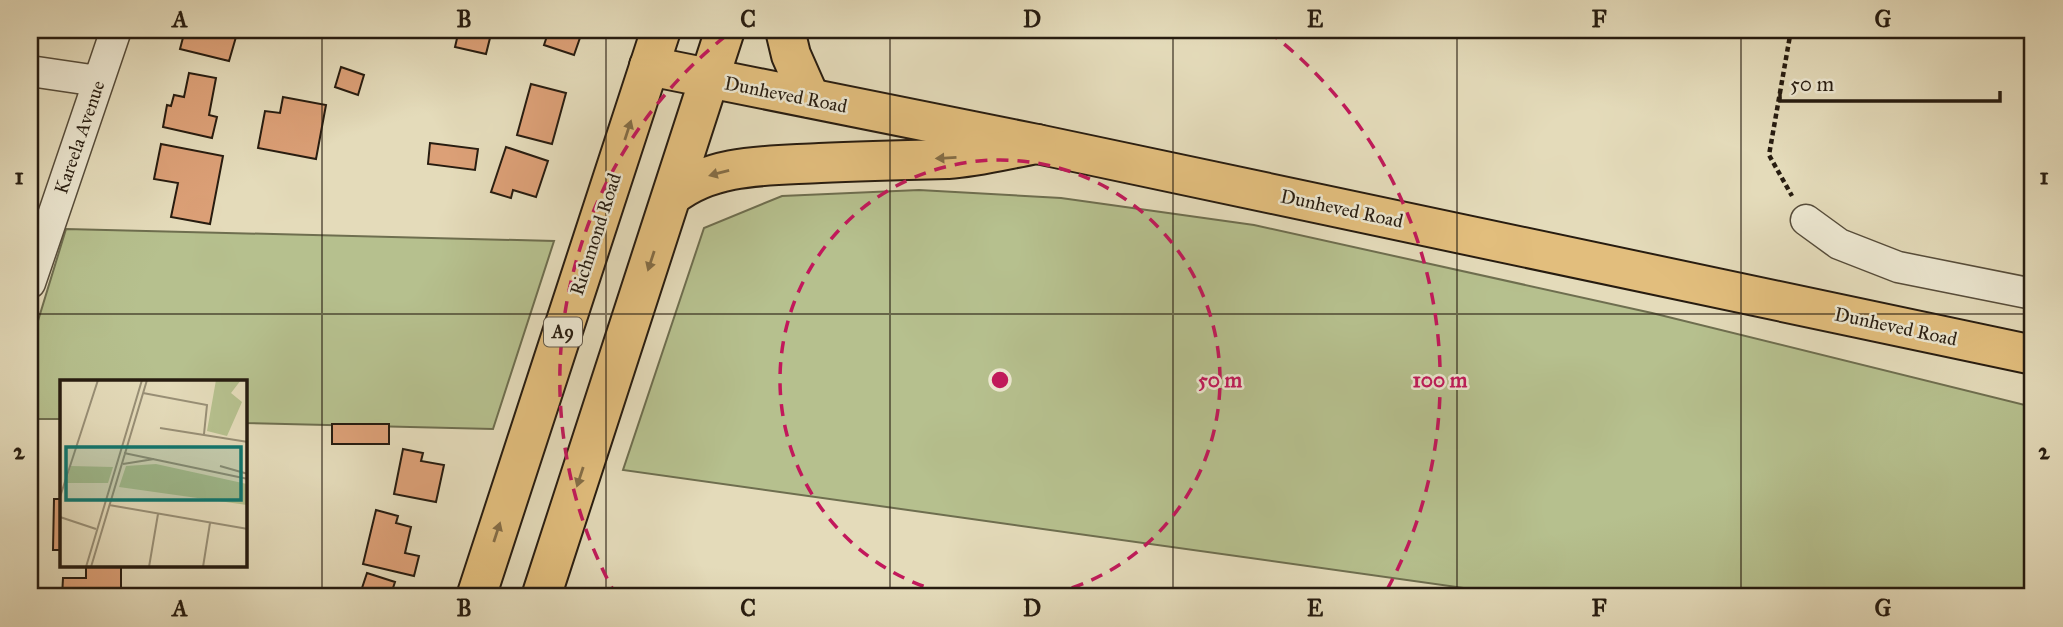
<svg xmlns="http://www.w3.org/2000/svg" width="2063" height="627" viewBox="0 0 2063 627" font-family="'IM FELL Great Primer',serif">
<rect width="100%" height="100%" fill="#e4dbba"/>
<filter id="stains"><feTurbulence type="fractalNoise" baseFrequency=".00286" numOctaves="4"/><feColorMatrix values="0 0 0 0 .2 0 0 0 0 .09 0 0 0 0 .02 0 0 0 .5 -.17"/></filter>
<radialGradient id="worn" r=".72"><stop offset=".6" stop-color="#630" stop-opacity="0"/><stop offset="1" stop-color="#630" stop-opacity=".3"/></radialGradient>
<path fill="#b6c08e" stroke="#6e6e4f" stroke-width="2" d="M919 190 1061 198 1254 225 1652 313 2033 407V597H1528L623 470 704 228 782 196Z
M66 229 554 241 493 429 245 423V382H61V419H30V347Z"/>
<path fill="#dca077" stroke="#271c10" stroke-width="2" d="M185 30H238L229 61 180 49Z
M459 30H492L486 54 455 47Z
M549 30H590L587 37 581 35 574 55 544 45Z
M341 67 364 75 358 95 335 87Z
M189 73 216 78 209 115 217 117 212 138 163 127 167 105 171 106 174 95 184 97Z
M531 84 566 93 552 144 517 135Z
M283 97 326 105 316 159 258 148 265 111 280 113Z
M430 143 478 149 475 170 428 164Z
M161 144 223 156 210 224 171 217 178 183 154 179Z
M506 147 548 161 536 197 513 190 511 198 491 192Z
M332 424H389V444H332Z
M403 449 423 453 421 461 444 465 436 502 394 494Z
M54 499H61V550H53Z
M376 510 398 516 396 523 411 527 405 553 419 556 414 576 363 564Z
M86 566H121V597H62L63 578H86Z
M367 573 395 582 390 597H359Z"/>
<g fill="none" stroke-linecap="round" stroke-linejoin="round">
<g stroke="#564c3a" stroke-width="33">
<path id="minor" d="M30 71 98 81
M1806 220 1839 244 1898 267 2033 294
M30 283 116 30"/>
</g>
<g stroke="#271c10" stroke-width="42">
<path id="major" d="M649 66 1037 144 2033 355"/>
</g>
<g stroke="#271c10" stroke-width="42">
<path id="highway" d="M785 30 791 55 810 98
M672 196C713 163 770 166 820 163 863 161 905 160 948 159 978 157 1008 149 1037 144
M476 597 661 30
M541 597 725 30"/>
</g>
<path stroke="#271c10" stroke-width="4.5" stroke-dasharray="5 3.5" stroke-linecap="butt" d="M1791 30 1769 155 1792 196"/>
<use href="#minor" stroke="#ede8d2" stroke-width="30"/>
<use href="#major" stroke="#e2be7d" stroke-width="38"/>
<use href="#highway" stroke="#e2be7d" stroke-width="38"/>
</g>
<defs><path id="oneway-solid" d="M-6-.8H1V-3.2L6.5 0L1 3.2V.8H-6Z" transform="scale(1.75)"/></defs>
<g fill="#846d46">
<use href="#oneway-solid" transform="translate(628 130) rotate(-72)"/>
<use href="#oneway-solid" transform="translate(946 158) rotate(177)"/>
<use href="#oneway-solid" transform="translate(719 173) rotate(165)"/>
<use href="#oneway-solid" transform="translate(651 261) rotate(108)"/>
<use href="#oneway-solid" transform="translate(580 477) rotate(108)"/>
<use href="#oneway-solid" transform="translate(497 532) rotate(-72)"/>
</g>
<path fill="none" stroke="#271c10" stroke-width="2" stroke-opacity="0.55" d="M322 30V597M606 30V597M890 30V597M1173 30V597M1457 30V597M1741 30V597M30 314H2033"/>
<g fill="none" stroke="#c2185b" stroke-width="3.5" stroke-dasharray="12 9">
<path d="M964 597A220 220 0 1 1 1036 597"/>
<path d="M617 597A440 440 0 0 1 732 31M1268 31A440 440 0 0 1 1383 597"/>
</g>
<g text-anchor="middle" stroke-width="5" stroke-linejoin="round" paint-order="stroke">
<rect fill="#ede8d2" stroke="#62594a" stroke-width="2" x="544" y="317.5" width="38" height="29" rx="5"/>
<g font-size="18" font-weight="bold" fill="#271c10">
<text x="563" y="338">A9</text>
</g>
<g font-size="19" fill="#271c10" stroke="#ede8d2">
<text transform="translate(786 94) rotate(11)" y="7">Dunheved Road</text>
<text transform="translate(79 137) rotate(-71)" y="7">Kareela Avenue</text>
<text transform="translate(1342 208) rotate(12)" y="7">Dunheved Road</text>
<text transform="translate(595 234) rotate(-72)" y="7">Richmond Road</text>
<text transform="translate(1896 326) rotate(12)" y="7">Dunheved Road</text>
</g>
</g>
<g transform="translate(60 380)">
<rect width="187" height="187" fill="#e4dbba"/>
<path d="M156 0H181L171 13 182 22 167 56 147 51ZM96 84 187 104V125L59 107 66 86ZM11 86 53 87 48 103H6Z" fill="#b6c08e"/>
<path fill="none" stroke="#988f76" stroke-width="2" d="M83 13 147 25 144 54M100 48 188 62M64 73 188 99M63 84 94 79M160 86 188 94M0 117 38 0M49 125 188 149M0 137 36 149M26 187 82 0M31 187 87 0M89 187 98 134M143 187 150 143"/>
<path fill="#0f766e" fill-opacity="0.15" stroke="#0f766e" stroke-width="3.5" d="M6 67H181V120H6Z"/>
<rect width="187" height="187" fill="none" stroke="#271c10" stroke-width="3.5"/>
</g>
<circle cx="1000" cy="380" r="10" fill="#c2185b" stroke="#ede8d2" stroke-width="3.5"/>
<g font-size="21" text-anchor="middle" font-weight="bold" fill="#c2185b" stroke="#ede8d2" stroke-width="5" stroke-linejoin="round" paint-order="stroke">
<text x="1220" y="387">50 m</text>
<text x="1440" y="387">100 m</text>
</g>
<rect width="2063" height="627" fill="none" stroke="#e4dbba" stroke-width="77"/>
<path d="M1780 91v10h220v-10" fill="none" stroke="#271c10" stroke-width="3.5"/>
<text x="1790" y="91" font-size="21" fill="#271c10" stroke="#ede8d2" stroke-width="5" paint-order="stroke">50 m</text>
<rect x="38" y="38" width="1986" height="550" fill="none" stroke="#271c10" stroke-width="2.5"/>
<g font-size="23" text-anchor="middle" font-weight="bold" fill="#271c10">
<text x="180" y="27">A</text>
<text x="464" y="27">B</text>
<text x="748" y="27">C</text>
<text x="1032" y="27">D</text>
<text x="1315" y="27">E</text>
<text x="1599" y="27">F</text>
<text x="1883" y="27">G</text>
<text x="19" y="184">1</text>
<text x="2044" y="184">1</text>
<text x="19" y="459">2</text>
<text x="2044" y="459">2</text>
<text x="180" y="616">A</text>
<text x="464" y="616">B</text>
<text x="748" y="616">C</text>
<text x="1032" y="616">D</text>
<text x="1315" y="616">E</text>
<text x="1599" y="616">F</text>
<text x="1883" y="616">G</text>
</g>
<rect width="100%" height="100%" filter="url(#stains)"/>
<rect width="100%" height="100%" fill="url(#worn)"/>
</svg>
